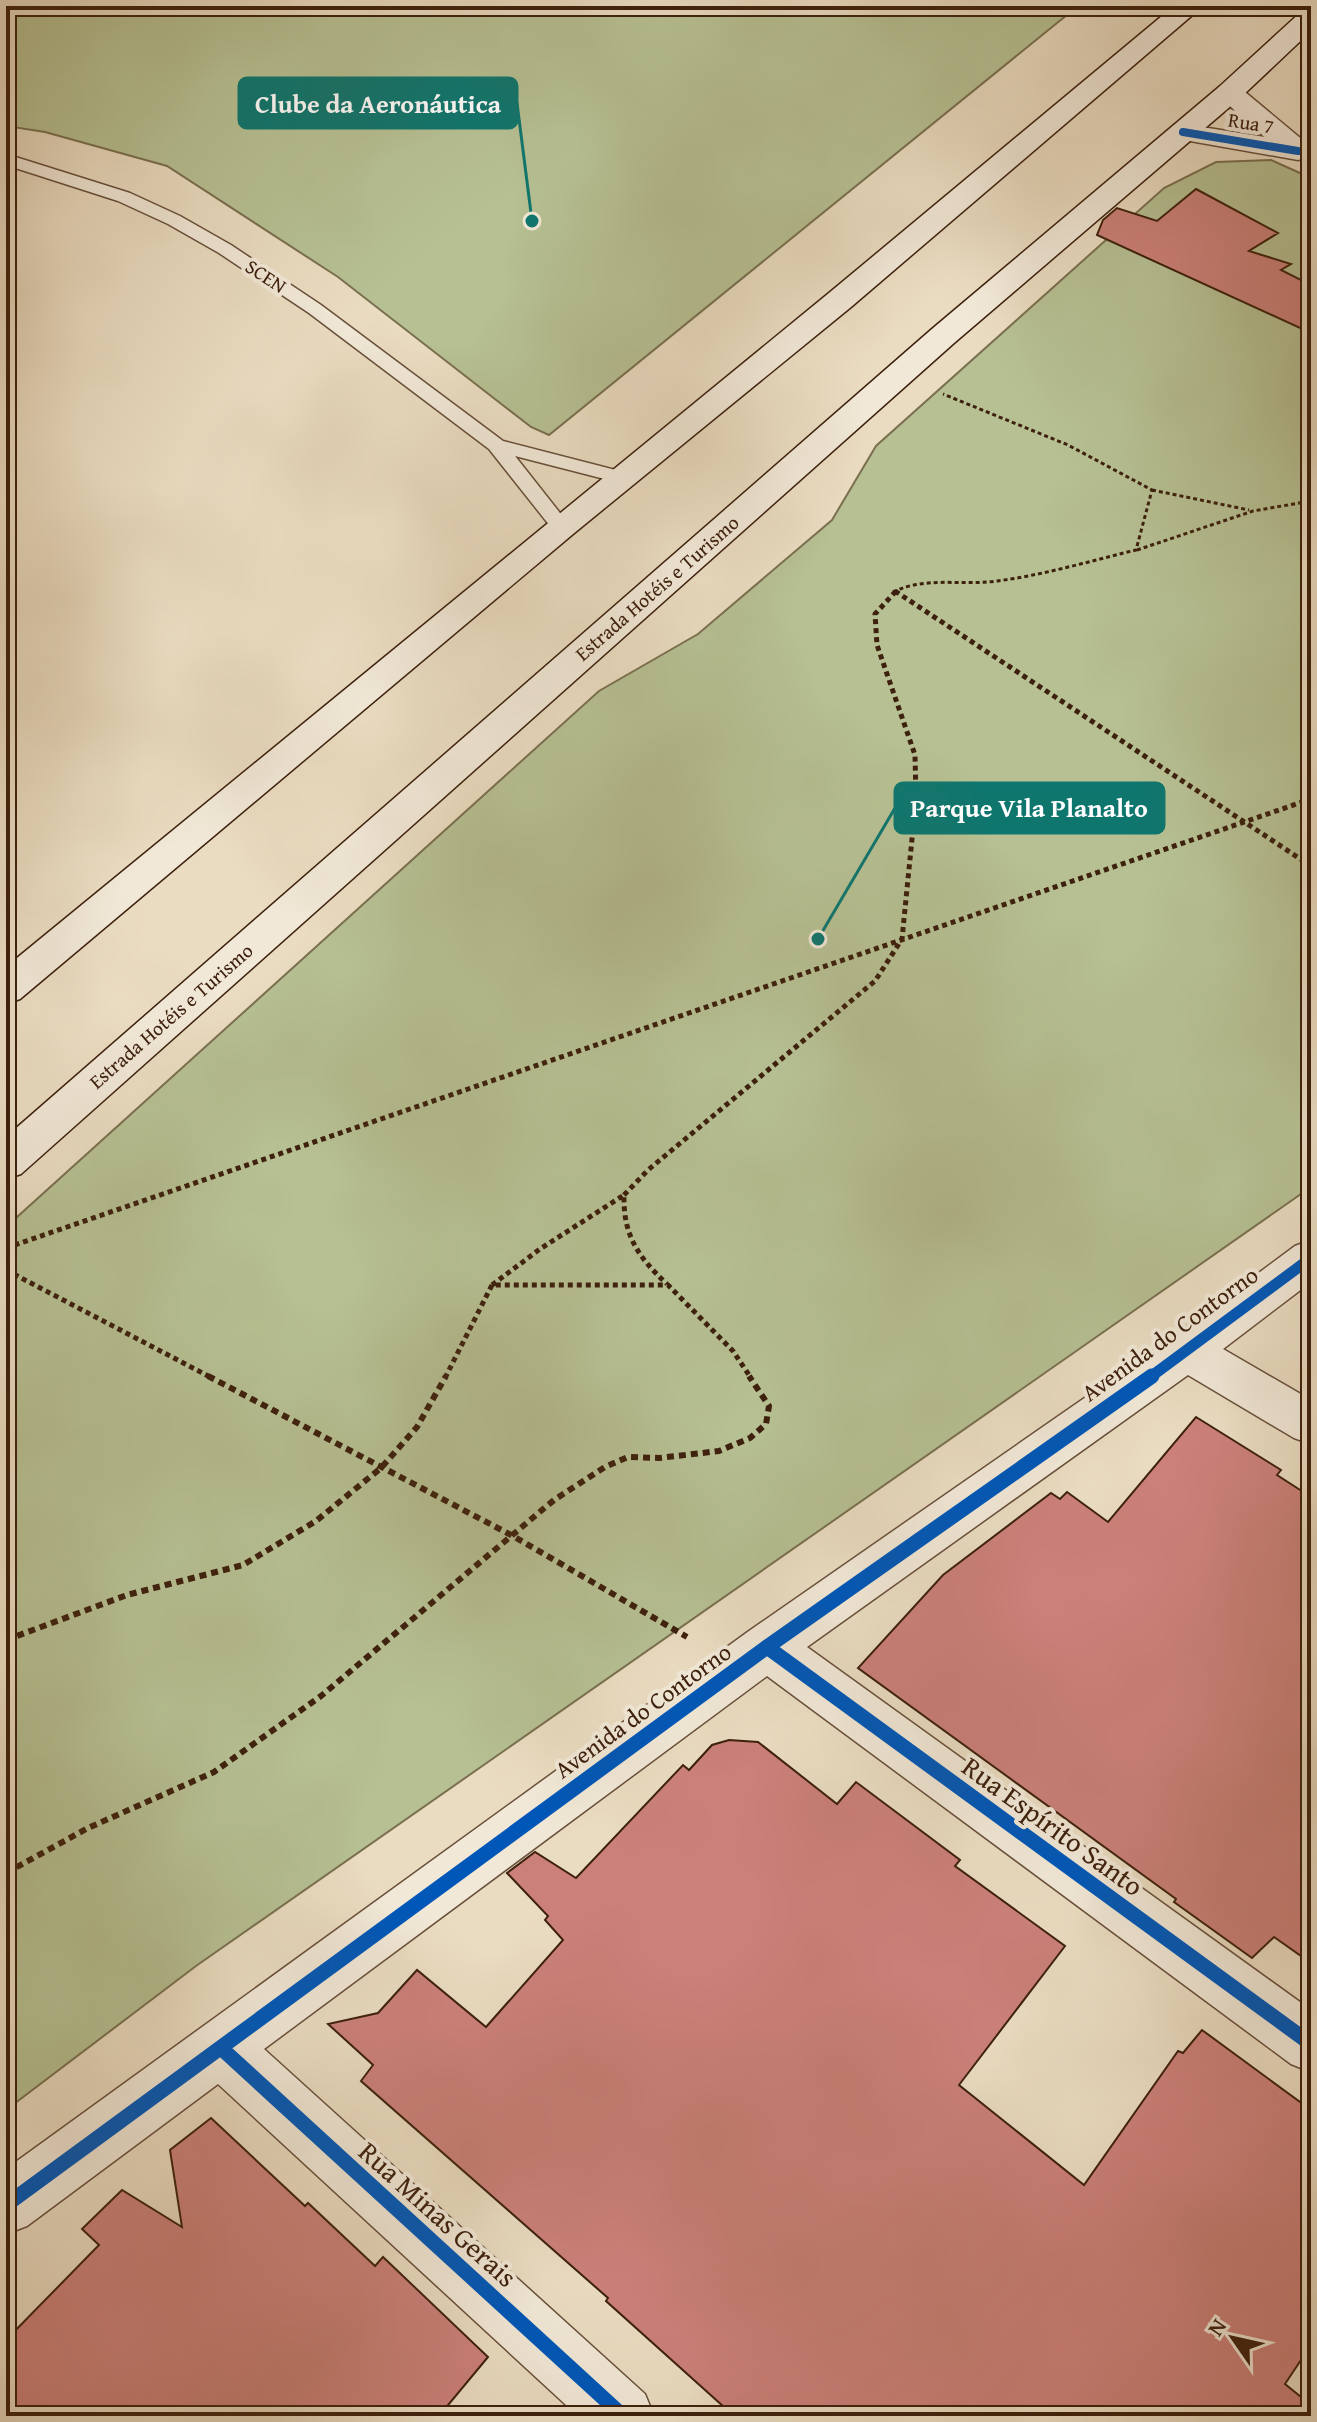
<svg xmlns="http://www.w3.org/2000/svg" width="1317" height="2422" viewBox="0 0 1317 2422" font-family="'Gentium Book Plus',serif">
<rect width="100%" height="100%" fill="#eadcc1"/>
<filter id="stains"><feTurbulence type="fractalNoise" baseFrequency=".0025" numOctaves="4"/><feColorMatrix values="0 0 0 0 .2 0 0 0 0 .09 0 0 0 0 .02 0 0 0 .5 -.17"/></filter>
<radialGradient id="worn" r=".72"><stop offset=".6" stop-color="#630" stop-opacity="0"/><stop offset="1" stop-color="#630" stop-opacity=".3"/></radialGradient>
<path fill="#b6c093" stroke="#7a7050" stroke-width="2" d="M6 6H1078L549 435 531 427 338 277 167 166 45 132 6 126Z
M1271 160 1311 178V1187L196 1966 6 2110V1227L599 691 698 634 832 520 876 446 1164 188 1216 162Z"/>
<path fill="#cb8079" stroke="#3d200d" stroke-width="2" d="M1196 189 1278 233 1249 251 1291 264 1281 270 1311 285V333L1097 235 1103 220 1117 208 1157 221Z
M1196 1417 1281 1470 1277 1475 1311 1497V1963L1274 1937 1252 1958 1174 1902 1176 1899 858 1668 943 1575 1051 1493 1060 1499 1067 1492 1108 1522Z
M729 1740 758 1742 837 1804 856 1782 960 1860 955 1866 1065 1946 959 2085 1084 2185 1178 2051 1183 2053 1202 2030 1311 2110V2345L1285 2384 1311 2405V2416H734L606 2301 608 2298 361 2081 373 2065 328 2024 378 2013 417 1970 486 2027 563 1940 545 1920 548 1916 507 1873 535 1852 576 1878 683 1765 689 1770 712 1745Z
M211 2118 305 2206 308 2203 375 2266 383 2257 488 2357 439 2416H6V2340L99 2245 82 2229 122 2190 182 2227 170 2150Z"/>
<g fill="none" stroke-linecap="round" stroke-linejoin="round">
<g stroke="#684f3a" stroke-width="3">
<path id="lane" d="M6 154 130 193 180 216 231 245 321 305 503 441 631 474 634 478 624 484 515 456 571 527 561 533 554 531 489 449 309 313 219 253 168 224 118 201 6 165Z"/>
</g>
<g stroke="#684f3a" stroke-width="3">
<path id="street" d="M1229 85 1239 87 1305 142 1311 149 1308 157 1298 160 1173 138 1169 132 1173 126 1183 124 1265 137 1215 93 1219 87Z
M1311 1240V1282L1223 1349 1311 1400V1444L1294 1438 1188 1375 807 1647 1311 2010V2072L1291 2064 767 1676 264 2049 645 2394 654 2416H578L218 2084 27 2226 6 2234V2169L749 1631 1171 1338 1295 1246Z"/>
</g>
<g stroke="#3d200d" stroke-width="3">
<path id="secondary" d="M1174 6H1203L851 307 573 534 20 999 6 1004V967L829 293Z
M1311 9V31L1239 99 954 343 21 1174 6 1179V1137L932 329 1219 87 1302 11Z"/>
</g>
<path stroke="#3d200d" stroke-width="3" stroke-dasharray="4 3" stroke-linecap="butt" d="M1152 490 1249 510
M1137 550 1253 511 1311 501
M893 592C926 576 961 586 997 581 1044 575 1090 561 1136 550L1152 490 1068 445 943 394"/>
<path stroke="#3d200d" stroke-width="5" stroke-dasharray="5 4" stroke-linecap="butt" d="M895 591 1311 866
M624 1195 648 1170 875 981 902 939 916 799 915 755 877 645 875 614 897 590
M6 1248 1311 799
M6 1270 212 1378
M492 1285 540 1249 624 1195C623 1235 638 1257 667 1284
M445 1378 492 1285H668L733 1351 751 1378"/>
<path stroke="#3d200d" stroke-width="6" stroke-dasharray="7 5" stroke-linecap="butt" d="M208 1376 513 1536 687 1637
M6 1640 127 1595 243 1565 316 1521 381 1468 417 1427 446 1376
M6 1873 88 1828 214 1772 321 1696 554 1500 605 1467 628 1457 659 1458 719 1451 750 1438 766 1424 769 1406 749 1376"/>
<use href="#lane" fill="#f1e8d7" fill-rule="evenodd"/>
<use href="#street" fill="#f1e8d7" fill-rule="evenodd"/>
<use href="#secondary" fill="#f1e8d7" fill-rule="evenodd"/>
<g stroke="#f1e8d7" stroke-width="11">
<path id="cycleway-far2" d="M1183 132 1298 151"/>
</g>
<g stroke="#f1e8d7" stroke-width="16">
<path id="cycleway-far1" d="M1149 1378 1311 1258"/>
</g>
<g stroke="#f1e8d7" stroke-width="20">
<path id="cycleway" d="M767 1647 1311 2044
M221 2048 623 2416
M6 2205 767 1647 1152 1376"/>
</g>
<use href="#cycleway-far2" stroke="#0057b8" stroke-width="8"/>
<use href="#cycleway-far1" stroke="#0057b8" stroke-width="11"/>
<use href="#cycleway" stroke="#0057b8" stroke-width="15"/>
</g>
<g text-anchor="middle" stroke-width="8" stroke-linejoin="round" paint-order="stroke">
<g font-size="20" fill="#3d200d" stroke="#f1e8d7">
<text transform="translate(1251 123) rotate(9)" y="7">Rua 7</text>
<text transform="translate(266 276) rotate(33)" y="7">SCEN</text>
<text transform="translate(657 588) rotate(-41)" y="7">Estrada Hotéis e Turismo</text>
<text transform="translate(171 1016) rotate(-41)" y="7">Estrada Hotéis e Turismo</text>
</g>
<g font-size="24" fill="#3d200d" stroke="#f1e8d7">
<text transform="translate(1170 1334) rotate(-36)" y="8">Avenida do Contorno</text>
<text transform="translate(643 1711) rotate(-36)" y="8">Avenida do Contorno</text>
</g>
<g font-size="28" fill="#3d200d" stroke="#f1e8d7">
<text transform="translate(1053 1826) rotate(36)" y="10">Rua Espírito Santo</text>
<text transform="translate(438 2214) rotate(42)" y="10">Rua Minas Gerais</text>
</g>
</g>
<path fill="none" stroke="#0f766e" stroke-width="3" d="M532 221L517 103M818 939L895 808"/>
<g fill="#0f766e" stroke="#f1e8d7" stroke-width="3">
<circle cx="532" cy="221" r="8"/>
<circle cx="818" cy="939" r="8"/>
</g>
<g fill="#0f766e" stroke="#0f766e" stroke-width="3">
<rect x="239" y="78" width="278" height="50" rx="8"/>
<rect x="895" y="783" width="269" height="50" rx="8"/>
</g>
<g font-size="26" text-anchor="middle" font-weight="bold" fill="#fff">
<text x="378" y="113">Clube da Aeronáutica</text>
<text x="1029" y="817">Parque Vila Planalto</text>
</g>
<rect width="1317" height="2422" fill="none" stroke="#eadcc1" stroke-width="32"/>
<rect x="8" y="8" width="1301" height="2406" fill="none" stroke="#3d200d" stroke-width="4"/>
<rect x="16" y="16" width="1285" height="2390" fill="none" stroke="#3d200d" stroke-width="2"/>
<g transform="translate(1233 2338) rotate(304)" stroke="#f1e8d7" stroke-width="6" paint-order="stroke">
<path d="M0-6L14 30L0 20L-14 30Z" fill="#3d200d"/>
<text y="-12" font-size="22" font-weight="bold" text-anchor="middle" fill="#3d200d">N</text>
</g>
<rect width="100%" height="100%" filter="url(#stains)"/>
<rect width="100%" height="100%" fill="url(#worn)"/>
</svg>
